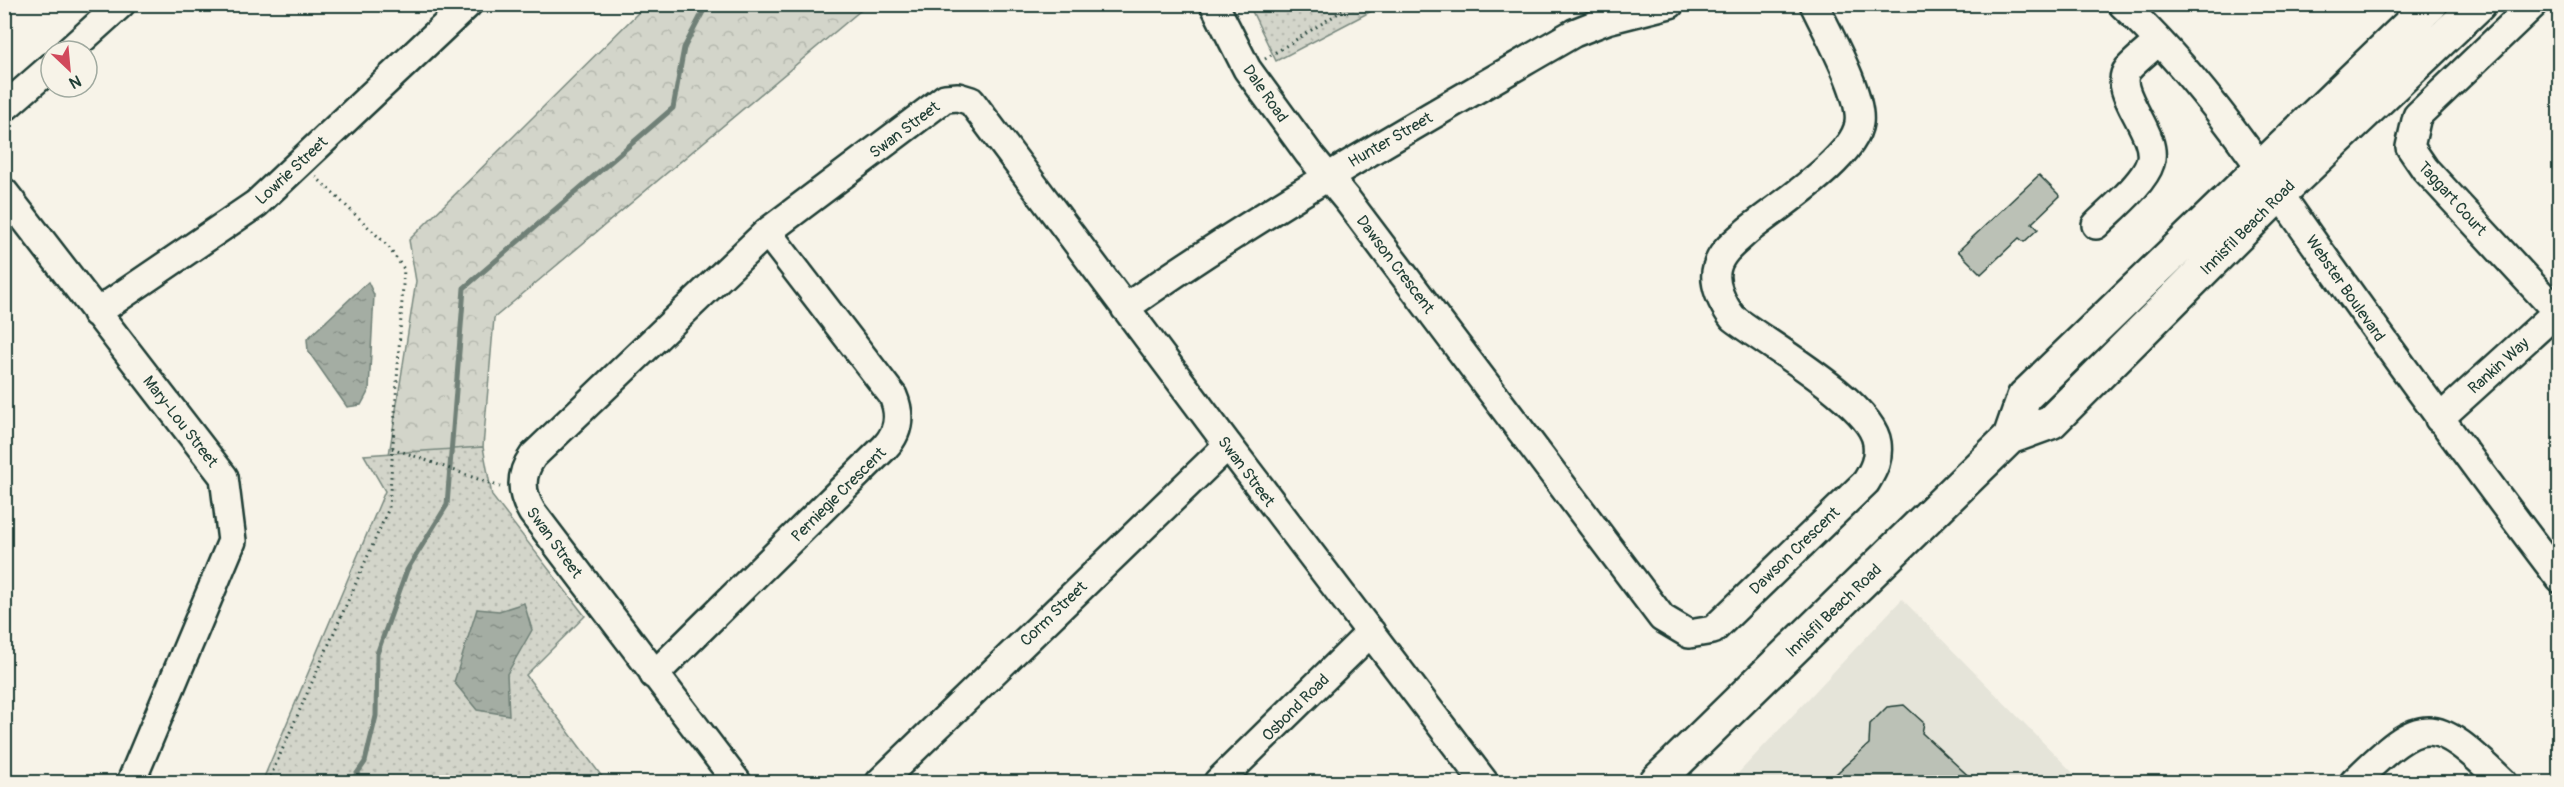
<svg xmlns="http://www.w3.org/2000/svg" width="2564" height="787" viewBox="0 0 2564 787" font-family="Pangolin,sans-serif">
<defs>
<pattern id="forest-crowns" width="20" height="18" patternUnits="userSpaceOnUse" patternTransform="scale(1.5)"><rect width="20" height="18" fill="#d3d5ca"/><path d="M2 6a3 3 0 1 1 6 0M12 15a3 3 0 1 1 6 0" fill="none" stroke="#b5b8ae"/></pattern>
<pattern id="park-dots" width="8" height="8" patternUnits="userSpaceOnUse" patternTransform="scale(1.5)"><rect width="8" height="8" fill="#d3d5ca"/><path d="M2 2h.1M6 6h.1" fill="none" stroke="#b5b8ae" stroke-width="1.8" stroke-linecap="round"/></pattern>
<pattern id="water-ripples" width="26" height="14" patternUnits="userSpaceOnUse" patternTransform="scale(1.5)"><rect width="26" height="14" fill="#a4ada3"/><path d="M2 4q2-2 4 0t4 0M15 11q2-2 4 0t4 0" fill="none" stroke="#858e86"/></pattern>
</defs>
<rect width="100%" height="100%" fill="#f7f3e8"/>
<filter id="ink" filterUnits="userSpaceOnUse"><feTurbulence type="fractalNoise" baseFrequency=".0167" numOctaves="2"/><feDisplacementMap in="SourceGraphic" scale="12" xChannelSelector="R" yChannelSelector="G"/><feConvolveMatrix kernelMatrix="1 2 1 2 8 2 1 2 1" color-interpolation-filters="sRGB"/></filter>
<g filter="url(#ink)">
<path fill="#e5e4d9" d="M1902 599 2082 782H1730Z"/>
<path fill="url(#forest-crowns)" stroke="#79897f" stroke-width="1.5" d="M646 5H867L494 318 483 447 389 455 416 281 409 240Z"/>
<path fill="url(#park-dots)" stroke="#79897f" stroke-width="1.5" d="M1249 5H1383L1276 61Z
M483 447 492 496 585 616 526 675 606 782H262L385 491 364 455Z"/>
<path fill="url(#water-ripples)" stroke="#6f8077" stroke-width="1.5" d="M368 282 374 295 369 390 361 405 347 407 308 351 307 339Z
M524 603 532 630 507 674 509 715 477 710 454 682 477 609 499 611Z"/>
<g fill="none" stroke-linecap="round" stroke-linejoin="round">
<path stroke="#6f8077" stroke-width="5" d="M351 782 365 762 376 716 377 654 407 570 447 505 464 288 673 108 684 48 707 4"/>
</g>
<path fill="#bbc1b6" stroke="#1f3d34" stroke-width="1.5" d="M2039 175 2060 196 2032 223 2038 229 2024 242 2019 238 1981 274 1958 251Z
M1904 705 1924 723 1922 733 1976 783H1826L1869 744 1870 724 1887 707Z"/>
<g fill="none" stroke-linecap="round" stroke-linejoin="round">
<g stroke="#1f3d34" stroke-width="32">
<path id="minor" d="M1214 4 1247 69 1309 154 1348 201 1662 618 1689 634 1713 630 1866 482C1874 469 1879 459 1877 443 1872 403 1765 343 1733 318 1723 305 1712 284 1717 267 1721 252 1735 242 1746 232 1775 208 1854 159 1859 123 1863 95 1827 32 1814 4
M2122 4C2205 81 2266 176 2331 267 2406 372 2482 476 2560 579
M2534 4 2417 116 2410 147 2425 169 2560 315
M69 51 121 4
M4 108 51 67
M4 192 224 477 232 541 131 782
M2096 225C2111 210 2144 183 2150 163 2160 134 2110 91 2128 69 2137 59 2149 50 2159 41
M1125 308C1269 207 1422 121 1574 33L1607 20 1670 4
M96 313 256 204 468 4
M2439 419 2560 309
M654 675 885 447C899 432 901 415 893 396L767 232
M737 782 532 512C520 492 520 474 533 456L767 232 945 98 958 97 971 101 1228 445 1484 782
M880 782 1228 445
M1218 782 1371 632
M2354 782C2424 713 2433 715 2503 782"/>
</g>
<g stroke="#1f3d34" stroke-width="38">
<path id="major" d="M2010 437 2024 397 2431 4
M1656 782 2010 437 2051 422 2279 194 2479 4"/>
</g>
<path stroke="#1f3d34" stroke-width="3" stroke-dasharray="1.5 4.5" stroke-linecap="butt" d="M1265 59 1353 4
M392 448 500 487
M268 782 389 508 404 269 386 244 316 177"/>
<use href="#minor" stroke="#f7f3e8" stroke-width="27"/>
<use href="#major" stroke="#f7f3e8" stroke-width="33"/>
</g>
</g>
<g text-anchor="middle" stroke-width="6" stroke-linejoin="round" paint-order="stroke">
<g font-size="16" fill="#1f3d34" stroke="#f7f3e8">
<text transform="translate(1266 93) rotate(55)" y="6">Dale Road</text>
<text transform="translate(904 129) rotate(-37)" y="6">Swan Street</text>
<text transform="translate(1390 139) rotate(-30)" y="6">Hunter Street</text>
<text transform="translate(291 170) rotate(-43)" y="6">Lowrie Street</text>
<text transform="translate(2453 198) rotate(48)" y="6">Taggart Court</text>
<text transform="translate(2247 227) rotate(-45)" y="6">Innisfil Beach Road</text>
<text transform="translate(1396 264) rotate(53)" y="6">Dawson Crescent</text>
<text transform="translate(2346 288) rotate(55)" y="6">Webster Boulevard</text>
<text transform="translate(2498 365) rotate(-42)" y="6">Rankin Way</text>
<text transform="translate(181 421) rotate(52)" y="6">Mary-Lou Street</text>
<text transform="translate(1247 471) rotate(53)" y="6">Swan Street</text>
<text transform="translate(838 494) rotate(-45)" y="6">Perniegie Crescent</text>
<text transform="translate(555 542) rotate(54)" y="6">Swan Street</text>
<text transform="translate(1794 550) rotate(-44)" y="6">Dawson Crescent</text>
<text transform="translate(1833 610) rotate(-44)" y="6">Innisfil Beach Road</text>
<text transform="translate(1053 613) rotate(-44)" y="6">Corm Street</text>
<text transform="translate(1295 707) rotate(-45)" y="6">Osbond Road</text>
</g>
</g>
<rect width="2564" height="787" fill="none" stroke="#f7f3e8" stroke-width="24"/>
<rect x="12" y="12" width="2540" height="763" fill="none" stroke="#1f3d34" stroke-width="2" filter="url(#ink)"/>
<g transform="translate(69 69) rotate(154)"><circle r="28" fill="#f7f3e8" stroke="#a1aaa0" stroke-width="1.5"/>
<path d="M0-4.5L10 22L0 15L-10 22Z" fill="#d1495b"/>
<text y="-9" font-size="16" font-weight="bold" text-anchor="middle" fill="#1f3d34">N</text>
</g>
</svg>
